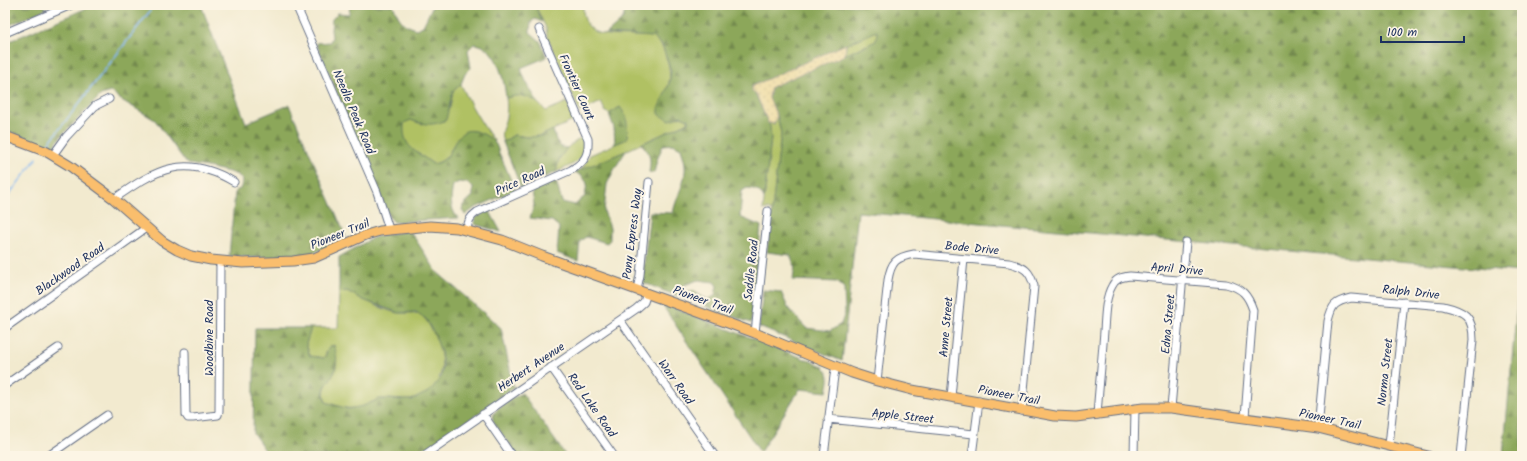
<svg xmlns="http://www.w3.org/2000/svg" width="1527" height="461" viewBox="0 0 1527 461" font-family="Kalam,sans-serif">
<defs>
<pattern id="forest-firs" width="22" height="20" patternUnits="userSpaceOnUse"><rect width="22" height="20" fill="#8ca75a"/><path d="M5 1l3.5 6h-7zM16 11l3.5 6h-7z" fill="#72884e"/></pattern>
<pattern id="sand-dots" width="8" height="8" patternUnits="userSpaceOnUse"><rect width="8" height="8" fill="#eeda9e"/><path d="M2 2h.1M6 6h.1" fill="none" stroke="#ccbb8a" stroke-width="1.8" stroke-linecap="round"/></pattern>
</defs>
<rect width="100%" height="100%" fill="#fcf5e5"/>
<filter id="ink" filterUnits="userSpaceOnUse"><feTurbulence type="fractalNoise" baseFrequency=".025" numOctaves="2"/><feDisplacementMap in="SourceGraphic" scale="8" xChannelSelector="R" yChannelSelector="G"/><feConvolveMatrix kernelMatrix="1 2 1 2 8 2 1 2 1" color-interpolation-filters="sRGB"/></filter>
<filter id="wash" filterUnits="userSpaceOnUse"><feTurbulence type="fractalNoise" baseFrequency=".012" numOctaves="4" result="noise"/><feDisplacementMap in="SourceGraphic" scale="16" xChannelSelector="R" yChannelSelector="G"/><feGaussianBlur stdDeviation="0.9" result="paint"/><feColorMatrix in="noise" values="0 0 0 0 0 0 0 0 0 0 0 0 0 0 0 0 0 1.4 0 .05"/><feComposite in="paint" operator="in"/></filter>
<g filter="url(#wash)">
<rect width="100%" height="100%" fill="#f2eacf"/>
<path fill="#b0c164" stroke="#667861" d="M535 5H583C582 40 611 35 637 36 641 37 648 36 652 37 662 42 664 51 667 60 673 78 668 90 659 107L670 120 681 116 688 119 689 122 610 158 581 170 590 155 627 139 620 107 609 114 605 111 601 102 580 112 547 36 546 28Z
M878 30 877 41 845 55 846 44Z
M461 84C470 105 481 123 495 142L481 133 453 145C449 155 444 162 433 164L409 147 403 135 404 122 411 120 422 124 450 108 453 91Z
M517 95C532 96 536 101 546 111L567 102 575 120 540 136 527 137 514 135 503 142C499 132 504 127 506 117 507 110 507 104 506 98Z
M777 116 781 133 772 211 767 209 763 210 771 138 768 123 774 124Z
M582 136C590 159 574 164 556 172 558 163 560 155 567 148 572 143 578 141 582 136Z
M347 291C358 297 388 313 400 313 410 314 418 310 425 319 431 325 435 335 438 343 446 370 442 389 414 399 406 402 390 398 381 399 375 400 369 404 364 406 350 411 339 407 326 402 321 389 328 382 335 372L329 347 324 358 310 356 306 344 311 328H338L339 292Z"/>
<path fill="url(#forest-firs)" stroke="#546b5c" d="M5 5H44L46 9 5 27Z
M94 5H201L246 123 289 105 346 237C333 244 320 251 306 255 283 260 253 257 229 256L235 191 240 189C242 185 243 180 240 177 235 171 196 165 187 164L155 120 118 98 115 94 110 92 101 95 62 135 54 146 45 145 5 130V43Z
M350 5H393C399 19 401 24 416 29L423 26 433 5H535L542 22 535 19 531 22 530 32 540 41 547 57 521 68C524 81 532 90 537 102 524 94 519 95 506 98 504 79 497 45 474 44L468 50 471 68 465 74 461 84 453 91 446 120C434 126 423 125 411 120L404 123C402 148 415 150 433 164 454 161 450 140 464 132 471 127 489 135 494 142 497 144 498 150 499 153 505 165 510 178 515 190L475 208 465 215 462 210 463 205 473 196V188L468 183 459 182 453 185C451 197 449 208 458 218L394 222 389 217 316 43 330 42 332 37 331 30 332 19 338 13 349 14Z
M626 5H1522V456H1503L1520 272 858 212 842 361 759 327 763 290 781 292 788 308 806 328 830 331 841 324 845 313 844 288 837 282 793 280 795 266 790 255 767 252 781 133 777 116 769 98 771 87 876 41 877 31 752 86 770 126 771 138 764 199C760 190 756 189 747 188L742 191 740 217 761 226 751 323 694 302 688 294V291H694L701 296 708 299 715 296 717 286 714 282 698 280 684 285 682 294 687 300 642 282 650 212 673 213C676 197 687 180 685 164 684 158 682 153 681 148L673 144 663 145 657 160 654 173 649 172C651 160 651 152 641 144L689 122 688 119 681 116 670 120 659 115V107L669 84 671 71 662 45 652 37 606 34 623 19Z
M620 107C628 117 628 127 627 139L615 144 614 128 609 114Z
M553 130 556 140 561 147 567 148 559 159 556 172 521 188 503 142 514 135 527 137 540 136Z
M626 151 615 168 607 184 604 211 610 228V240L607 243 586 237 580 241 578 261 557 253 559 227 552 221 530 218 534 205 532 191 556 181 562 202 575 205 585 196 587 183 582 176 575 172Z
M489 210 501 232 474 224 475 218Z
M410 231 437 272 501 328 514 388 418 456H269L253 433 255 328H311L306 344 310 356 324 358 329 347 334 345C337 353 338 365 334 373 328 385 320 387 326 402L348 409 363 406 379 399 412 400 430 391 441 377 443 366 441 352 435 336 426 319 416 312 399 313 363 300 347 291 339 292V257L371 239 385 234Z
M661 303 823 366C832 375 829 381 827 392L800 389 760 452Z
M522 393 566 456H517L493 421C491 408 512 399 522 393Z"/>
<path fill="url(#sand-dots)" stroke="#84847e" d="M846 44 845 55 771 87 769 98 777 116 774 124 768 123 756 94 752 91V86Z"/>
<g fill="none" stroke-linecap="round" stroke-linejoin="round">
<path stroke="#82b8f1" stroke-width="1.5" d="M48 144 150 11
M5 200 37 158"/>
</g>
</g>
<g filter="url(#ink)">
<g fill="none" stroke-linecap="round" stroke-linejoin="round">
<g stroke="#667086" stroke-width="9">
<path id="minor" d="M296 5 377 192 389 229
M5 33 71 5
M53 155 66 137 95 106 109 99
M114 199C156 169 185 153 234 182
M467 230C468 221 470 217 477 212L571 170C585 162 589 155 588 139L539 29
M637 289 640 275 649 182
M620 320 715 456
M5 328 146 228
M755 333 768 211
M185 352 186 415 188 418H193L218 415 219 411 220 261
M551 367 614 456
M877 381 888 280C891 262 896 257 914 254L1009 263C1025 267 1030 271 1034 286L1022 411
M5 385 58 348
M951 397 964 259
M1171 408 1186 242
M483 414 512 456
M1097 415C1099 387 1102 359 1104 331 1105 317 1105 298 1112 286 1116 278 1122 277 1130 276L1226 284C1242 288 1248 295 1253 310L1245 417
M828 419 974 434
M1318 428 1328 321C1332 305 1334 302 1351 298L1443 306C1465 311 1473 316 1473 340L1461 456
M1389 445 1404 302
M48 456 107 415
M423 456 636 309 644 302 647 293
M824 456 834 376 836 366
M972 456 979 401
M1134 456 1135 409"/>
</g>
<g stroke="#667086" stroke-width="11">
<path id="major" d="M5 136 47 152 70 166 114 199 162 241 177 250 191 256 211 260 243 263 293 261 314 258 366 235 380 231 430 226 457 228 502 240 542 256 690 309 755 333 852 373 877 381 912 390 1055 416 1076 417 1143 408H1171L1318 428 1428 456"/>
</g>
<use href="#minor" stroke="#fff" stroke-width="7"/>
<use href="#major" stroke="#fabe6d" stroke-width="9"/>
</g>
</g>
<g text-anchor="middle" stroke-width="4" stroke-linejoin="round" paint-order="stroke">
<g font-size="12" fill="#1b2f5e" stroke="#fcf5e5">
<text transform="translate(577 87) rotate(66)" y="4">Frontier Court</text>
<text transform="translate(354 112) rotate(67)" y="4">Needle Peak Road</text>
<text transform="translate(520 181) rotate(-24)" y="4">Price Road</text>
<text transform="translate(340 234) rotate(-22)" y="4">Pioneer Trail</text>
<text transform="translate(632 234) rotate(-83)" y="4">Pony Express Way</text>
<text transform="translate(972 248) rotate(5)" y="4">Bode Drive</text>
<text transform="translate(70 269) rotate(-35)" y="4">Blackwood Road</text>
<text transform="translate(1177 269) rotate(5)" y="4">April Drive</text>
<text transform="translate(751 270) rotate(-84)" y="4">Saddle Road</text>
<text transform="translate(1411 292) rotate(6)" y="4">Ralph Drive</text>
<text transform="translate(703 300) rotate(20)" y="4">Pioneer Trail</text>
<text transform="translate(1168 324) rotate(-85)" y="4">Edna Street</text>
<text transform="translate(946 327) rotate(-85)" y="4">Anne Street</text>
<text transform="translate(209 338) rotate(-90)" y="4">Woodbine Road</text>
<text transform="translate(531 367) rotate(-34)" y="4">Herbert Avenue</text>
<text transform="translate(1385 372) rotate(-84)" y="4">Norma Street</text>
<text transform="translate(676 382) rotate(55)" y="4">Warr Road</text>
<text transform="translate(1009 395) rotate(11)" y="4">Pioneer Trail</text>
<text transform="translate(592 405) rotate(55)" y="4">Red Lake Road</text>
<text transform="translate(903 416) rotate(6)" y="4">Apple Street</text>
<text transform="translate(1330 419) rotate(12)" y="4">Pioneer Trail</text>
</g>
</g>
<rect width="1527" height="461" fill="none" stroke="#fcf5e5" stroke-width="20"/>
<path d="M1381 36v6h83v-6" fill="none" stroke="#1b2f5e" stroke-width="2"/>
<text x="1387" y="36" font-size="12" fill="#1b2f5e" stroke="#fcf5e5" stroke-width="3" paint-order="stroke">100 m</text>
</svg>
